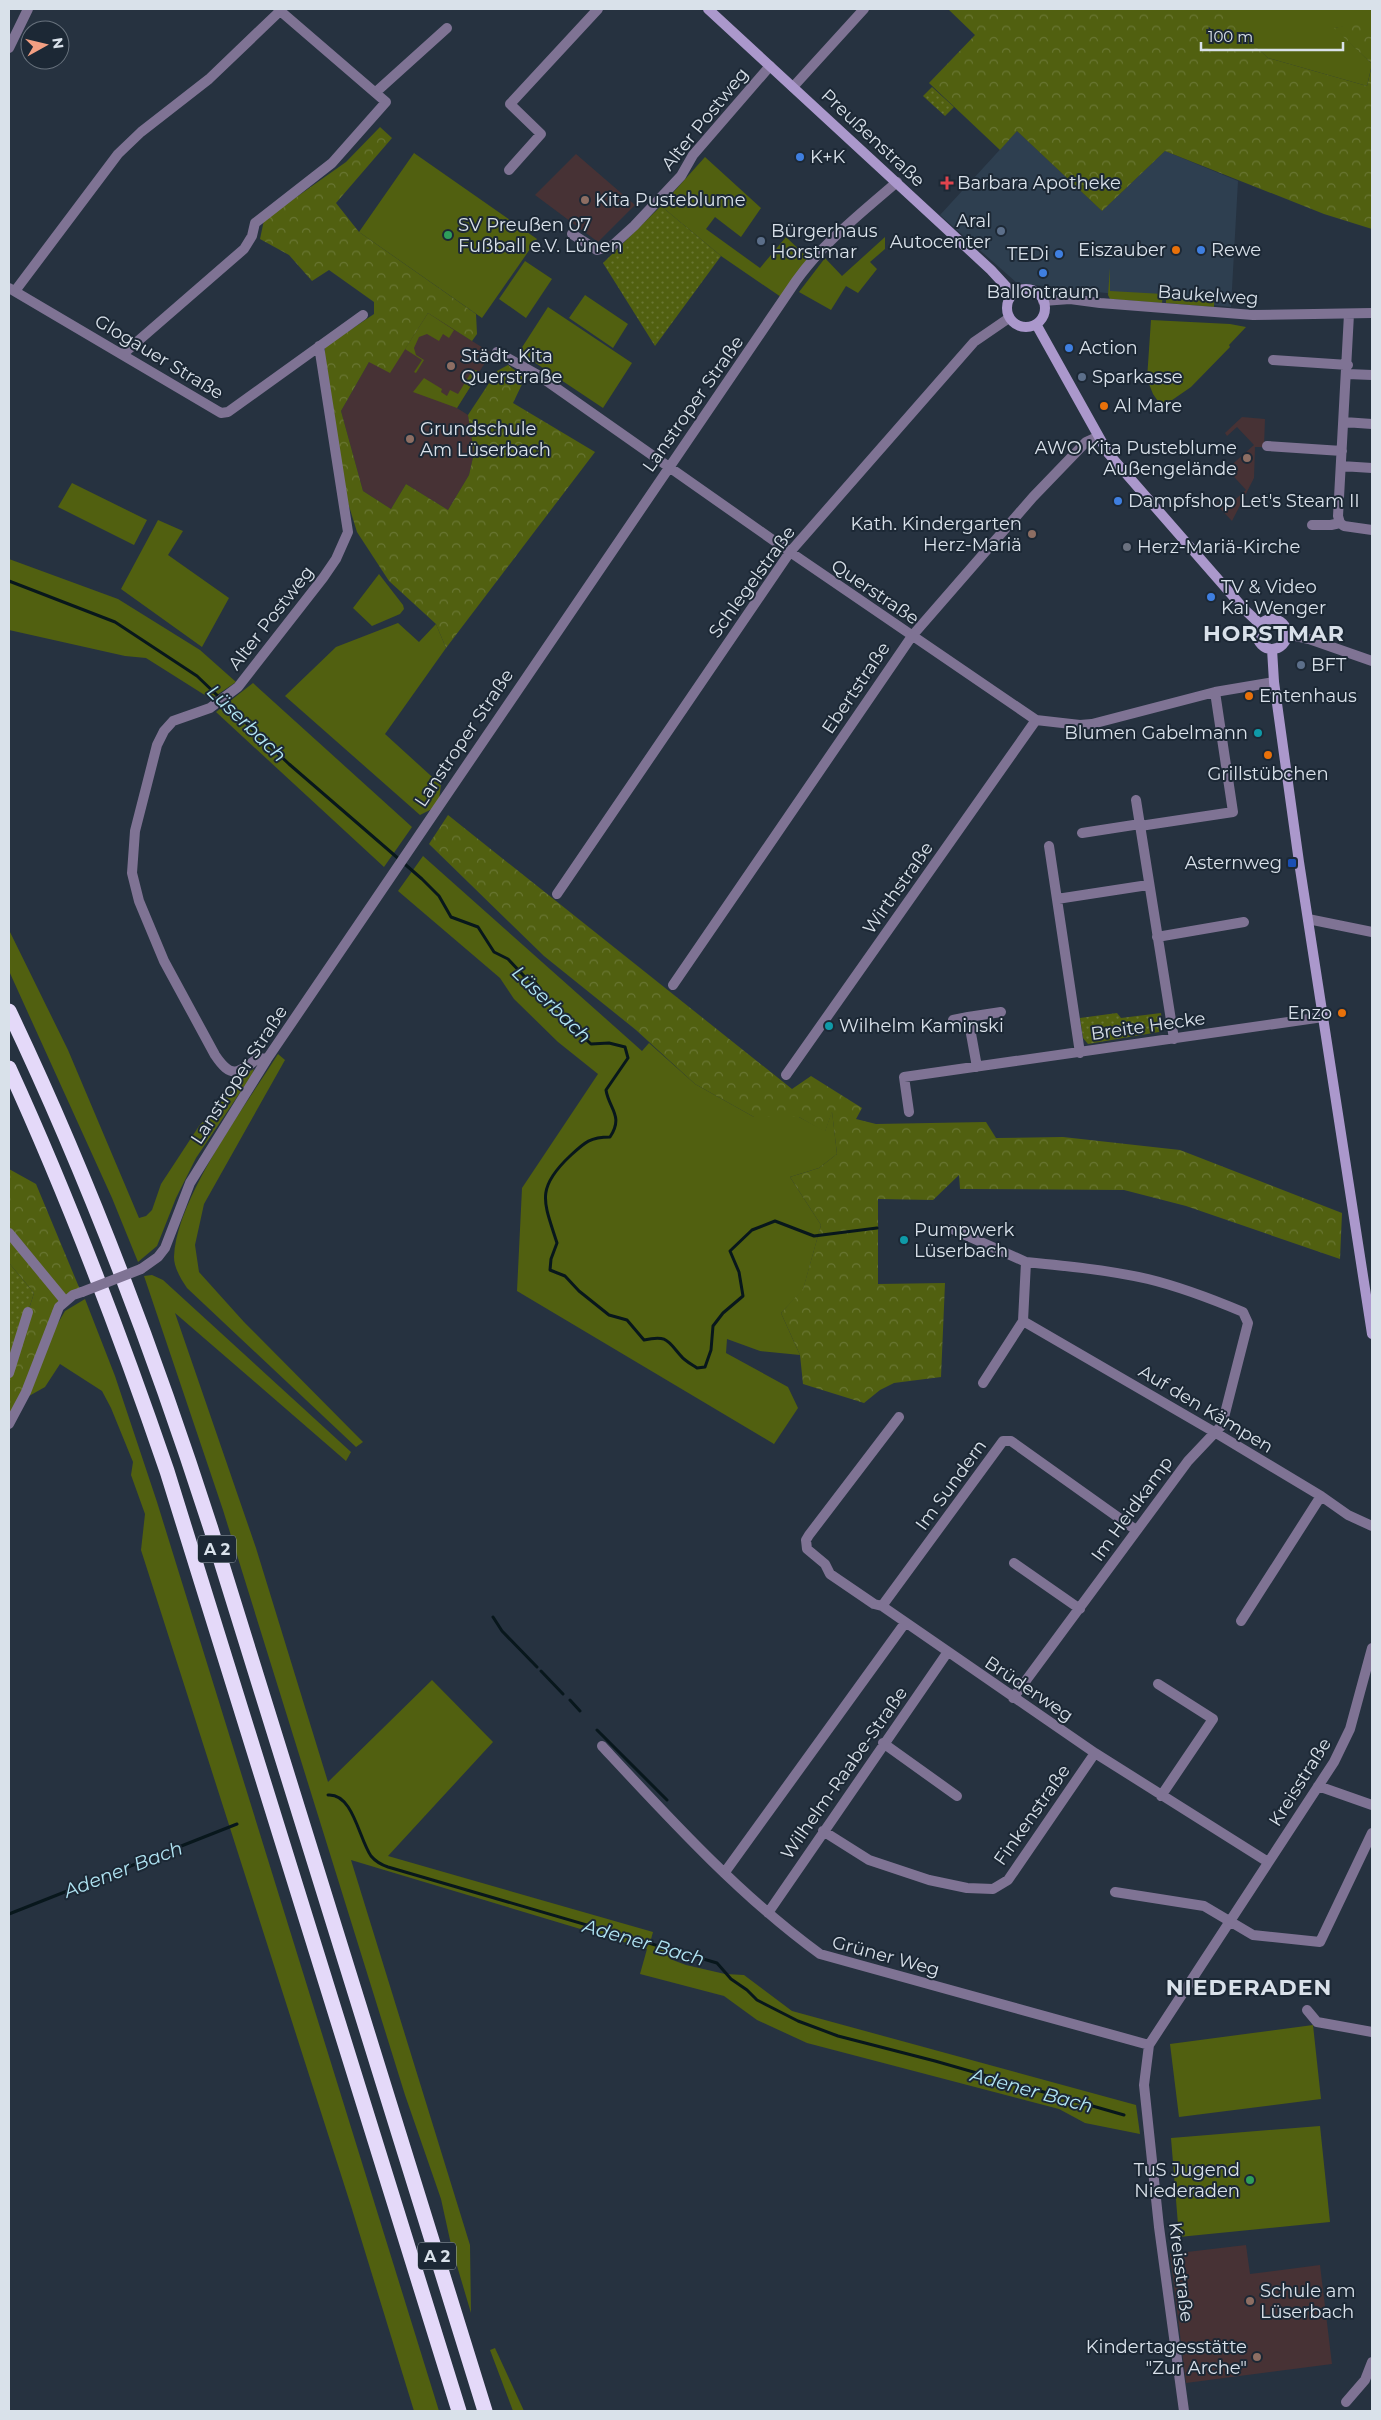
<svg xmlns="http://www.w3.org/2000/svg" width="1381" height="2420" viewBox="0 0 1381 2420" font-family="Montserrat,sans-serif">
<defs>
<pattern id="forest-crowns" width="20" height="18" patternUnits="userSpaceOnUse" patternTransform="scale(1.25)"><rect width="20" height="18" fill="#516010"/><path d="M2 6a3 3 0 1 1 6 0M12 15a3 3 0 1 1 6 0" fill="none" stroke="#697633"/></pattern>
<pattern id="park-dots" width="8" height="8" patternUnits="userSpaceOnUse" patternTransform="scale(1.25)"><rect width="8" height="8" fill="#516010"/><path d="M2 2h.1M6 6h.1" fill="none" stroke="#697633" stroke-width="1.8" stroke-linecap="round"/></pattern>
</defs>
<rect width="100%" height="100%" fill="#263240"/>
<path fill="#2e3f50" d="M1017 131 1102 211 1165 151 1238 181 1231 307 1017 283 940 215Z"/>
<path fill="#473235" d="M576 154 635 205 598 242 535 195Z
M428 313 491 353 457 408 468 415 474 453 469 475 448 510 406 484 391 509 363 491 341 411 369 362 405 349Z
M1242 417 1265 419 1264 447H1255L1254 478 1232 521 1216 504 1222 498 1229 505 1246 490 1227 469 1254 445 1237 427 1227 436 1225 433Z
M1246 2245 1250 2274 1320 2265 1332 2364 1186 2383 1170 2254Z"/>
<path fill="#516010" d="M1232 9H1372V22L1335 28 1372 64 1367 86 1268 58 1231 24Z
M414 153 537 239 482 318 359 232Z
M705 157 761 208 741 237 715 217 706 229 760 268 786 237 808 258 781 297 721 256 661 206Z
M885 237V249L870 262 877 269 858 293 846 286 831 310 799 292 825 258 842 276Z
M525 261 552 279 526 318 499 299Z
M1110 268V291L1163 294 1162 303 1110 299 1108 295Z
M585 295 628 324 613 348 569 318Z
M1204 295 1214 296V307L1166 303V298L1204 301Z
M548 307 632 363 603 408 519 352Z
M428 313 454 330 449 338 443 334 439 341 427 334 419 337 414 348 416 355 424 360 416 373 414 372 422 360 405 349Z
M1151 320 1230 324 1246 327 1229 345 1230 347 1191 387 1162 407 1153 394 1147 379Z
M476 370 479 373 457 408 413 392 424 378 442 389 441 392 447 396 450 390 458 394 472 371Z
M72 483 147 520 134 545 58 507Z
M158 520 183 531 168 555 229 598 202 647 121 589Z
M9 559 118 599 200 650 236 682 211 699 146 658 125 656 9 630Z
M379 574 403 605 404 609 400 614 372 626 353 608Z
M398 623 419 642 436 624 446 648 385 734 441 785 438 806 420 815 285 696 336 647Z
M253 683 412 827 384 867 216 712Z
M423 856 642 1051 649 1043 695 1084 754 1117H799L825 1131 832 1111 837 1154 819 1168 790 1177 821 1225 803 1290 781 1313 800 1355 760 1351 727 1339 726 1353 788 1387 798 1408 774 1444 517 1291 522 1188 598 1074 558 1042 514 999 500 978 398 891Z
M9 930 68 1050 139 1218 146 1216 152 1210 161 1184 199 1126 250 1071 254 1069 252 1075 196 1158 176 1198 157 1246 138 1262 112 1198 9 971Z
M278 1054 285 1060 204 1204 195 1245 199 1272 244 1322 363 1442 356 1447 187 1288C181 1279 174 1268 174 1257 176 1198 246 1105 278 1054Z
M152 1275 163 1280 351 1452 346 1461 175 1313 256 1548 328 1782 432 1680 493 1742 388 1856 653 1932 650 1943 665 1948 670 1959 686 1965 725 1974 744 1975 792 2011 1136 2105 1140 2134 1085 2123 1059 2109 807 2043 757 2020 724 1996 640 1974 647 1949 351 1860 470 2245 471 2313 452 2249 441 2199 405 2095 223 1510 144 1276Z
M85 1299 115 1376 157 1502 439 2411H414L351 2206 141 1550 145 1514 131 1475 133 1462 111 1408 102 1391 60 1364 45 1387 29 1396 55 1328 65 1311Z
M1313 2025 1321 2099 1179 2117 1170 2044Z
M1320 2126 1330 2222 1179 2237 1171 2138Z
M495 2348 524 2411H513L490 2350Z"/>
<path fill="url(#forest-crowns)" d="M948 9H1232V24L1268 58 1367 86 1372 65V229L1324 214 1165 151 1102 211 1017 131 1000 150 929 83 975 35Z
M1362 22H1372V64L1334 28Z
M380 127 392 138 336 203 359 232 476 314 477 334 472 341 428 313 390 373 369 362 341 411 363 491 391 509 406 484 448 510 469 475 474 453 468 415 497 371 508 365 525 378 513 403 595 452 446 648 436 624 389 581 357 532 345 493 325 364V347L374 314V302L329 270 312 281 289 255 260 239 264 220 346 162Z
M448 815 792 1089 811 1076 862 1108 856 1119 876 1124 986 1122 996 1138 1063 1137 1180 1150 1342 1213 1340 1259 1186 1206 1124 1190 960 1189 959 1175 933 1200 878 1199V1284L945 1283 941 1377 894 1383 880 1390 864 1403 803 1384 800 1355 781 1313 803 1289 821 1225 790 1177 819 1168 837 1154 832 1112 825 1132 799 1117H754L695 1084 636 1030 544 956 429 844Z
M9 1169 36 1184 81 1292 66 1301 14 1416 9 1412V1373L34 1293 9 1263Z"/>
<path fill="url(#park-dots)" d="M932 87 954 107 945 116 923 96Z
M661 206 721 256 655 346 603 263Z
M1117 1013 1121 1018 1161 1013 1163 1028 1159 1032 1088 1044 1083 1038 1080 1018Z
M9 1263 34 1293 9 1372Z"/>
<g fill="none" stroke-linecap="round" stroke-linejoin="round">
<path stroke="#08171c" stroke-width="3" d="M9 581 115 622 197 676 289 764 422 879 439 896 451 917 478 927 494 952 508 959 524 976 535 982 547 999 560 1011 562 1017 591 1044 609 1043 625 1047 628 1058 606 1090C609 1109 624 1116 610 1137 590 1137 585 1142 570 1156 535 1189 544 1202 557 1243L551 1259 550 1270 565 1276 579 1291 609 1315 627 1320 644 1340C667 1335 667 1340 681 1356 685 1361 691 1364 697 1368L705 1367 711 1350 713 1326 723 1313 743 1296 739 1272 730 1251 752 1230 775 1221 814 1236 877 1228
M493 1617 502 1631 537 1667
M541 1671 563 1694
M570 1700 580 1711
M597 1730 667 1800
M328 1795C353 1793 359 1839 371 1856 376 1862 382 1865 388 1867L717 1963 731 1979 747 1990 757 2000 798 2021 838 2036 935 2061 1124 2115
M9 1914 237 1824"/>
<path stroke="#7f7394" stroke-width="10" d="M9 48 28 9
M793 87 864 9
M376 92 447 28
M509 170 541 134 510 104 598 9
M572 234 597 250 612 246 634 226 681 176 693 155 770 66
M9 288 221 413 228 412 363 315
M15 291 118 154 141 132 209 79 280 11
M1043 301 1070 299 1100 303 1253 315 1372 313
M1349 314 1338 516 1340 523 1344 526 1372 530
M497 352 538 375 790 552 1036 720 1080 725 1092 724 1215 692 1274 682
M123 354 244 249 252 236 255 223 332 163 386 102 278 9
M1273 360 1348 365
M1347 374 1372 375
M1344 422 1372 424
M1267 446 1342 451
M1341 466 1372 468
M1312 525H1331L1340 523
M1287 634 1309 639 1372 661
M1136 800 1174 1039
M1140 826 1233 812 1215 692
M1082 833 1140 824
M1049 846 1080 1053
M557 894 790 552 974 342 1009 318
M1057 899 1148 885
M1308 919 1372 932
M1157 937 1244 922
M673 985 912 636 1033 497 1086 442 1097 437
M968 1017 1001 1012
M953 1020 968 1017 977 1067
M267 1059 258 1058C238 1074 231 1079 215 1055L164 961 139 901 132 873 135 831 157 745 164 731 173 721 210 708 238 687 323 578 336 559 348 532 319 346
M786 1075 1036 720
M909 1112 904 1077 1323 1017
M952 1229 1026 1262 1023 1321 983 1383
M9 1233 65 1301
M141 1269 158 1257 165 1248 190 1183 267 1059 796 281C823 243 861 213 897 182
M1023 1321 1216 1433 1321 1496 1348 1515 1372 1526
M9 1373 28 1312
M899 1417 809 1535 806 1540 807 1549 825 1564 830 1574 874 1604 882 1606 1095 1753 1268 1862
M9 1424 26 1392 59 1307 73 1295 82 1292
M1014 1563 1080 1609
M882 1606 1003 1441H1011L1136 1530
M1241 1621 1321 1496
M1158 1684 1213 1719 1161 1796
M1013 1698 1188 1461 1222 1425 1248 1323 1243 1312C1212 1299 1181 1287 1148 1279 1108 1270 1067 1266 1026 1262
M883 1743 957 1796
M602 1746C668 1817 741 1897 820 1954L1149 2045
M1318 1786 1372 1805
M823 1831 869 1860 929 1880 967 1888 993 1889 1008 1880 1095 1753
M725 1872 905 1623
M1115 1892 1204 1906 1253 1935 1320 1942 1372 1833
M768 1913 947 1653
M1307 2010 1317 2022 1372 2032
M1346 2402 1365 2380 1372 2362
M1184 2411 1159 2227 1144 2085 1149 2045 1334 1762 1350 1729 1372 1648"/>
<path stroke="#ab98cc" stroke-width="10" d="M708 9 991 270 1013 294
M1007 308a19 19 0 1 1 38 0a19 19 0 1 1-38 0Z
M1036 324 1108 453 1245 610 1260 624
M1257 634a15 15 0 1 1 30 0a15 15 0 1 1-30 0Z
M1272 649 1274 682 1299 862 1372 1334"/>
<path stroke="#e4d9f9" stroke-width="15" d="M9 1011C89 1179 154 1352 211 1529L485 2411
M9 1068C69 1199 120 1334 167 1471L459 2411"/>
<path stroke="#7f7394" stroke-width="10" d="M82 1292 141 1269"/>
</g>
<g fill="#3f7fe0" stroke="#1c2835" stroke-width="2">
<circle cx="800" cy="157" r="5"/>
<circle cx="1201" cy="250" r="5"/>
<circle cx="1059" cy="254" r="5"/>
<circle cx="1043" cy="273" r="5"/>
<circle cx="1069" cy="348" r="5"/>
<circle cx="1118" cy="501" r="5"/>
<circle cx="1211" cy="597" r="5"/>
</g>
<path fill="#e0444e" stroke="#1c2835" stroke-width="2" d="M944.5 175.5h5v5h5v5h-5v5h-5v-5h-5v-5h5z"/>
<g fill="#8d6e63" stroke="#1c2835" stroke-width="2">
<circle cx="585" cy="200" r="5"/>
<circle cx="451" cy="366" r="5"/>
<circle cx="410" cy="439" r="5"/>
<circle cx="1247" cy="458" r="5"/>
<circle cx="1032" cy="534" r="5"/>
<circle cx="1250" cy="2301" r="5"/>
<circle cx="1257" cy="2357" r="5"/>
</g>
<g fill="#5c6f8a" stroke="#1c2835" stroke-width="2">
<circle cx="1001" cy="231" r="5"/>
<circle cx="761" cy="241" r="5"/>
<circle cx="1082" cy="377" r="5"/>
<circle cx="1301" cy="665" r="5"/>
</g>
<g fill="#2e9e5b" stroke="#1c2835" stroke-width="2">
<circle cx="448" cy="235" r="5"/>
<circle cx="1250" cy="2180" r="5"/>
</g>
<g fill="#e8710a" stroke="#1c2835" stroke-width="2">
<circle cx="1176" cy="250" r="5"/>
<circle cx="1104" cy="406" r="5"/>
<circle cx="1249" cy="696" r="5"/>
<circle cx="1268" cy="755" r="5"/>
<circle cx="1342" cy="1013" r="5"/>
</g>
<circle fill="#6b7280" stroke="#1c2835" stroke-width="2" cx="1127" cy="547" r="5"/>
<g fill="#0f9aa8" stroke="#1c2835" stroke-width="2">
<circle cx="1258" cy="733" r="5"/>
<circle cx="829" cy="1026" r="5"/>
<circle cx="904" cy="1240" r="5"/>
</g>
<rect fill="#1a4fb4" stroke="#1c2835" stroke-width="2" x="1287" y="858" width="10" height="10" rx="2.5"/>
<g text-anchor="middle" stroke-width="4" stroke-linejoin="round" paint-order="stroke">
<g fill="#1c2835" stroke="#a0aab4" stroke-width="1">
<rect x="198" y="1535.5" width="38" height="27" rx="4"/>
<rect x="418" y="2242.5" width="38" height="27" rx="4"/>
</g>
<g font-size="16" font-weight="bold" fill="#d9e1ea">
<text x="217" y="1555">A 2</text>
<text x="437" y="2262">A 2</text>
</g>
<g font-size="18" fill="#d9e1ea" stroke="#1c2835">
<text transform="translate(705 119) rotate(-51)" y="6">Alter Postweg</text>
<text transform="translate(873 138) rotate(43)" y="6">Preußenstraße</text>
<text transform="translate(1208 295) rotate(4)" y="6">Baukelweg</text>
<text transform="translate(159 357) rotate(31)" y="6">Glogauer Straße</text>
<text transform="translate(693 404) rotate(-55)" y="6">Lanstroper Straße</text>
<text transform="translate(752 582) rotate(-54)" y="6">Schlegelstraße</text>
<text transform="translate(875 592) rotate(34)" y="6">Querstraße</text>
<text transform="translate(271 618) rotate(-52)" y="6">Alter Postweg</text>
<text transform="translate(856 688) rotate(-56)" y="6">Ebertstraße</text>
<text transform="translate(464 738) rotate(-56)" y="6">Lanstroper Straße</text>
<text transform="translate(898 888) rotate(-55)" y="6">Wirthstraße</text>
<text transform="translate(1148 1026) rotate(-8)" y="6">Breite Hecke</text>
<text transform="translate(239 1075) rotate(-57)" y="6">Lanstroper Straße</text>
<text transform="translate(1206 1409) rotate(31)" y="6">Auf den Kämpen</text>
<text transform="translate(951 1485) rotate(-54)" y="6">Im Sundern</text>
<text transform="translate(1132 1509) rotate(-54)" y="6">Im Heidkamp</text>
<text transform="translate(1029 1689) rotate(34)" y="6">Brüderweg</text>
<text transform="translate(844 1773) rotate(-55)" y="6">Wilhelm-Raabe-Straße</text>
<text transform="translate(1300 1782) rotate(-58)" y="6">Kreisstraße</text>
<text transform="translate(1032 1815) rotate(-55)" y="6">Finkenstraße</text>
<text transform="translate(886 1956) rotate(15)" y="6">Grüner Weg</text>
<text transform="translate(1181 2272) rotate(83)" y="6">Kreisstraße</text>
</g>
<g font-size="18" fill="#d9e1ea" stroke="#1c2835" text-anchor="start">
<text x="810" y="163">K+K</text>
<text x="957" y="189">Barbara Apotheke</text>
<text x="595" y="206">Kita Pusteblume</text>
<text x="991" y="227" text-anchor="end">Aral<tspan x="991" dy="21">Autocenter</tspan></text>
<text x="458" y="231">SV Preußen 07<tspan x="458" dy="21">Fußball e.V. Lünen</tspan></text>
<text x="771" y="237">Bürgerhaus<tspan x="771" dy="21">Horstmar</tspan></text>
<text x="1166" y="256" text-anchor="end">Eiszauber</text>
<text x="1211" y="256">Rewe</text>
<text x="1049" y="260" text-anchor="end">TEDi</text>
<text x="1043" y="298" text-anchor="middle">Ballontraum</text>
<text x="1079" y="354">Action</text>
<text x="461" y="362">Städt. Kita<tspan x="461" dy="21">Querstraße</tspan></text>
<text x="1092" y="383">Sparkasse</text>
<text x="1114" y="412">Al Mare</text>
<text x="420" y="435">Grundschule<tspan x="420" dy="21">Am Lüserbach</tspan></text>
<text x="1237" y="454" text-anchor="end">AWO Kita Pusteblume<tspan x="1237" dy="21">Außengelände</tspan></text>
<text x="1128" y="507">Dampfshop Let's Steam II</text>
<text x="1022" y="530" text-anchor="end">Kath. Kindergarten<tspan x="1022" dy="21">Herz-Mariä</tspan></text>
<text x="1137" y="553">Herz-Mariä-Kirche</text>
<text x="1221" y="593">TV &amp; Video<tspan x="1221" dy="21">Kai Wenger</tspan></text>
<text x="1311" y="671">BFT</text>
<text x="1259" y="702">Entenhaus</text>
<text x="1248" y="739" text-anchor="end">Blumen Gabelmann</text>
<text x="1268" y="780" text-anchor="middle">Grillstübchen</text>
<text x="1282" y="869" text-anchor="end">Asternweg</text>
<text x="1332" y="1019" text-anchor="end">Enzo</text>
<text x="839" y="1032">Wilhelm Kaminski</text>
<text x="914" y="1236">Pumpwerk<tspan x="914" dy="21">Lüserbach</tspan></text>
<text x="1240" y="2176" text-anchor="end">TuS Jugend<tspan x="1240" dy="21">Niederaden</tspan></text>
<text x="1260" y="2297">Schule am<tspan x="1260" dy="21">Lüserbach</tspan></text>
<text x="1247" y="2353" text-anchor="end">Kindertagesstätte<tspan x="1247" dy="21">"Zur Arche"</tspan></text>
</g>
<g font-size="19" font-style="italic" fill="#b1e5f4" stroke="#1c2835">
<text transform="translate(247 723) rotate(44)" y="7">Lüserbach</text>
<text transform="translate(552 1004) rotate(44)" y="7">Lüserbach</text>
<text transform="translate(123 1869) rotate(-21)" y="7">Adener Bach</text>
<text transform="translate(644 1942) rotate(16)" y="7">Adener Bach</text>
<text transform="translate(1032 2090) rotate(15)" y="7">Adener Bach</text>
</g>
<g font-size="22" font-weight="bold" letter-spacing="1" fill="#d9e1ea" stroke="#1c2835">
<text x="1274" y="641">HORSTMAR</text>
<text x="1249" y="1995">NIEDERADEN</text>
</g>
</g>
<rect width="1381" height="2420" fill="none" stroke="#d9e1ea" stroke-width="20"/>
<g transform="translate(45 45) rotate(82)"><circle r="24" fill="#1c2835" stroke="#68727d"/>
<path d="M0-4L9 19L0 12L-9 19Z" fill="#f39f82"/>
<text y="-8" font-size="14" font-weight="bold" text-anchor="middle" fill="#d9e1ea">N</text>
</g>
<path d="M1201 42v8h142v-8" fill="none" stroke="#d9e1ea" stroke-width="2.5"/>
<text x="1208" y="42" font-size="15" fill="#d9e1ea" stroke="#1c2835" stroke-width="4" paint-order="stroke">100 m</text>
</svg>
